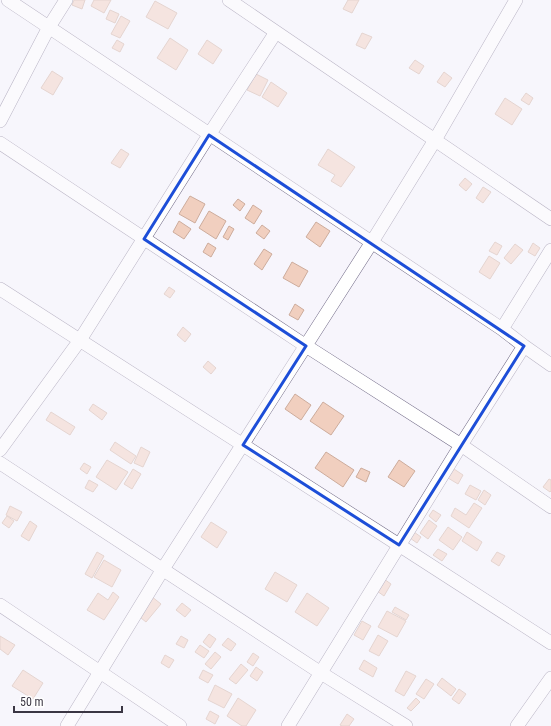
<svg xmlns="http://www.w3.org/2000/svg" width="551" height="726" viewBox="0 0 551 726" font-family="'Roboto Condensed',sans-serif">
<rect width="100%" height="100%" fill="#f7f5fc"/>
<path fill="#f1cfbf" stroke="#cdac9c" d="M74 0H85L82 9 72 5Z
M94 0H111L104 13 91 6Z
M348 0H359L352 13 343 9Z
M155 1 177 13 168 29 146 17Z
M110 10 119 14 115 23 106 19Z
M121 16 130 21 120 38 111 34Z
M362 33 372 37 365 49 356 45Z
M170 38 188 50 176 70 157 58Z
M117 40 124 44 120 52 112 48Z
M207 40 222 50 213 64 198 54Z
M415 60 424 66 419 74 409 68Z
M52 71 63 78 53 95 41 88Z
M444 72 452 78 445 87 437 82Z
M256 74 268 80 260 96 247 90Z
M271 82 287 93 278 107 262 97Z
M526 93 533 98 529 105 521 100Z
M505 98 522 109 512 125 495 114Z
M121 149 129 154 120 168 111 163Z
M328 149 355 167 341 187 331 181 335 175 318 165Z
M465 178 472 184 466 191 459 185Z
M483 187 491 192 483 203 476 198Z
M190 196 205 204 195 223 179 214Z
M238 199 245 204 240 211 233 205Z
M253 205 262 211 254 224 245 218Z
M209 211 226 221 216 239 199 228Z
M179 221 191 229 184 239 173 232Z
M316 222 330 231 320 247 306 237Z
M262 225 270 231 264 239 256 233Z
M229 226 234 229 228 240 223 237Z
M495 242 502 246 497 255 489 251Z
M208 243 216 248 211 257 203 252Z
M533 243 540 248 535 256 528 252Z
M515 244 523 250 511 264 504 258Z
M264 249 272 254 262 270 254 264Z
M489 256 500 263 490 279 479 272Z
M292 262 308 271 299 287 283 278Z
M169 287 175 291 170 298 164 294Z
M295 304 304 310 298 320 289 315Z
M183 327 191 334 185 342 177 335Z
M208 361 216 368 211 374 203 367Z
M295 394 311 405 301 420 285 409Z
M323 402 344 416 331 435 310 421Z
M93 404 107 413 102 420 89 410Z
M51 412 75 427 70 435 46 420Z
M115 442 136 456 131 464 110 450Z
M141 447 150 452 143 467 134 463Z
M326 452 354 470 343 487 315 468Z
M107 460 128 472 116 490 96 477Z
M399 460 415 471 404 487 388 477Z
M84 463 91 467 87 474 80 469Z
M361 468 370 472 366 482 356 477Z
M133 469 141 474 132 489 124 484Z
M454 469 463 475 458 484 448 478Z
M549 479 551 480V491L550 492 543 487Z
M89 480 98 485 93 492 85 488Z
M470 485 481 491 476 500 465 494Z
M484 490 491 495 485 505 478 500Z
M474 503 482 508 469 528 451 516 455 508 466 515Z
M10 506 22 512 17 521 6 515Z
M433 510 441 515 436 522 429 516Z
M7 516 14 521 9 528 2 523Z
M429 520 437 526 428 539 420 533Z
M30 521 37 526 29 541 21 536Z
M211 522 227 532 217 548 201 537Z
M448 527 462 537 453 550 439 540Z
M414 532 421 537 417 543 410 538Z
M467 532 482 542 477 551 462 541Z
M438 549 447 554 442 561 433 555Z
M97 552 104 556 92 578 85 574Z
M497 552 505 556 499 566 491 561Z
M104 560 121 570 112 587 94 577Z
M275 572 297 585 287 602 265 589Z
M384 579 391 584 384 596 377 591Z
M113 592 119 597 104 620 87 610 98 593 108 600Z
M307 593 329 608 317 626 295 612Z
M151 596 161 604 146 622 136 614Z
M182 603 191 610 185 617 176 610Z
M395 607 409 615 406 620 392 612Z
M387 611 406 621 397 637 378 627Z
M362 621 371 626 363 640 354 635Z
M209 634 216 639 210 648 203 642Z
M378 635 388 641 379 656 369 651Z
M0 636 15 645 8 655 0 649Z
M181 636 188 640 184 648 176 644Z
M228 638 236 644 231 651 222 645Z
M200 645 209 651 204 658 195 652Z
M215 652 221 657 211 669 205 664Z
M253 653 259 657 253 666 247 662Z
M165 655 174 660 169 668 161 663Z
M364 660 377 668 373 677 359 669Z
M241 664 248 670 236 684 229 679Z
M256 667 263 672 257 681 250 676Z
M23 670 43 683 33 699 12 686Z
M203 670 213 675 208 683 199 678Z
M406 671 416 676 404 696 395 691Z
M442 678 456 689 451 696 437 685Z
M426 679 434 684 424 699 416 694Z
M215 685 232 694 224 708 208 700Z
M459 689 466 694 459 704 452 699Z
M238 698 256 710 246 726H242L227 716Z
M416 698 420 702 411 711 407 708Z
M210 711 219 716 215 724 206 719Z
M347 714 354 719 349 726H342L340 725Z"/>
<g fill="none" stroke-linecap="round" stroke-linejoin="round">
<g stroke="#6f6885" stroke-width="14">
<path id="minor" d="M8 0 502 329 551 250
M229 0 551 219
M0 121 49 27 66 0
M0 143 306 346 461 445 551 507
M0 289 399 545 551 643
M502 329 524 346 551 365
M0 450 80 340 209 135 276 32
M0 463 321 673 406 726
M0 605 100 672 180 726
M67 726 163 569 372 242 435 140 516 0
M288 726 461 445 524 346
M517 726 551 678"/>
</g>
<use href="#minor" stroke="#fff" stroke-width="13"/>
</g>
<path d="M0 0H551V726H0ZM209 135 524 346 399 545 243 445 306 346 144 239Z" fill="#f7f5fc" fill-opacity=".55" fill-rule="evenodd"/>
<path fill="none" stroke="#1d4ed8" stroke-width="3" stroke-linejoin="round" d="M209 135 524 346 399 545 243 445 306 346 144 239Z"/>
<path d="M14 706v6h108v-6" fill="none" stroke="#3a3643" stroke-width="2"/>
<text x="20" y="706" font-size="12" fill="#3a3643" stroke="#ffffff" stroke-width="3" paint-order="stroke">50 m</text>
</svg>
